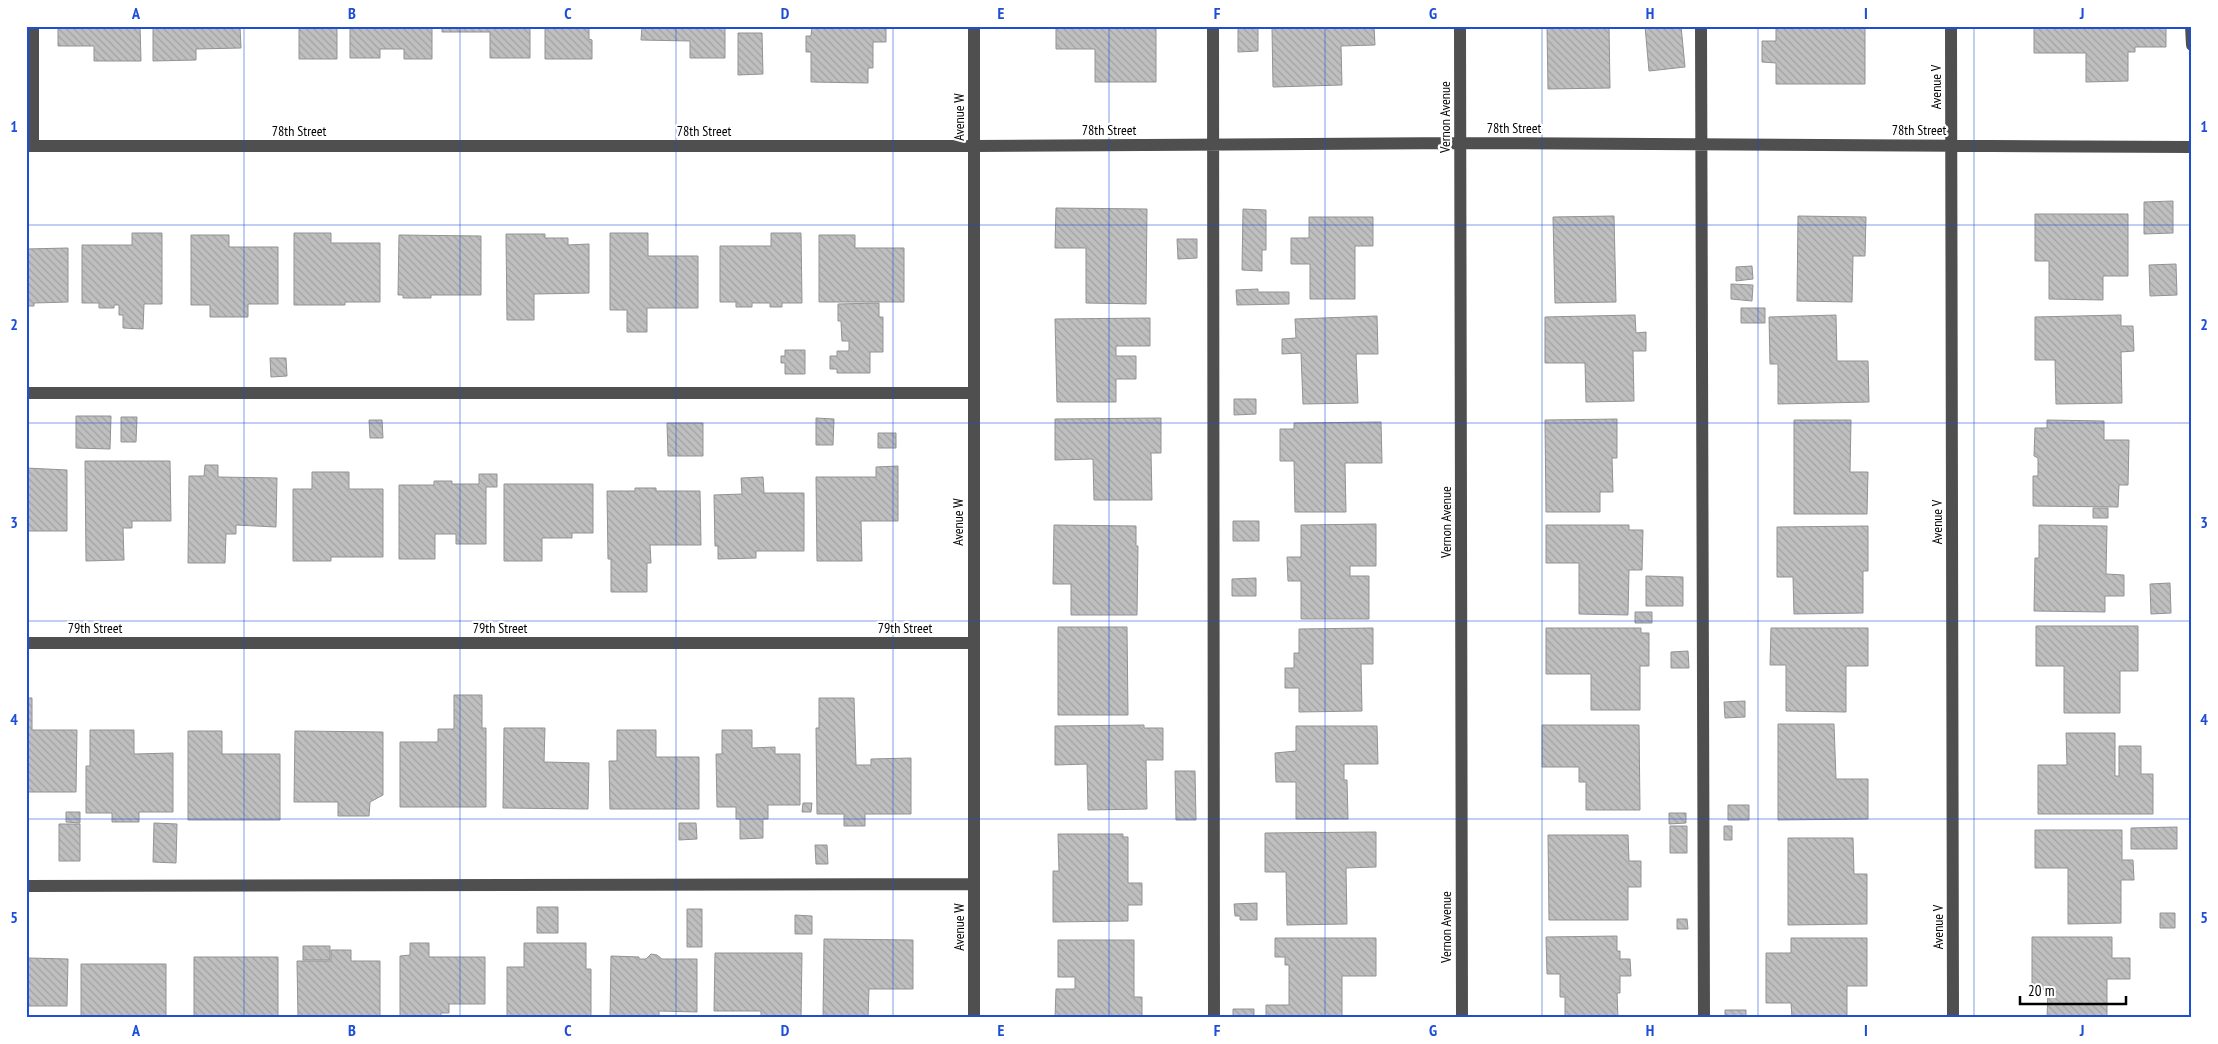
<svg xmlns="http://www.w3.org/2000/svg" width="2218" height="1044" viewBox="0 0 2218 1044" font-family="'PT Sans Narrow',sans-serif">
<defs>
<pattern id="building-back-hatch" width="6" height="6" patternUnits="userSpaceOnUse" patternTransform="scale(1.25)"><rect width="6" height="6" fill="#bfbfbf"/><path d="M-1 5l2 2M0 0l6 6M5-1l2 2" fill="none" stroke="#a2a2a2"/></pattern>
</defs>
<rect width="100%" height="100%" fill="#fff"/>
<path fill="url(#building-back-hatch)" stroke="#939393" d="M58 26H140L141 61H94V46H58Z
M153 26H240L241 48 196 49V60L153 61Z
M299 26H337V59H299Z
M350 26H432V59H404V49H380V58H350Z
M442 26H530V58H490V32H442Z
M545 26H589V39L592 40V59H545Z
M642 26H725V58H690V41L641 40Z
M812 26H886V42H873V68H868V83L811 82V52H806V36H811Z
M1056 26H1156V82H1095V49H1056Z
M1238 26H1258V51L1238 52Z
M1287 26H1374L1375 45 1341 46 1342 85 1273 87 1272 28H1287Z
M1547 26H1609L1610 88 1548 89Z
M1645 26H1681L1685 67 1649 71Z
M1776 26H1865V84H1776V63L1762 62V41H1776Z
M2034 26H2166V47H2135V52H2128V81L2086 82V53H2034Z
M738 33H762L763 74 738 75Z
M2173 201V233L2144 234V202Z
M1056 208 1147 209 1146 304 1086 303V248H1055Z
M1243 209 1266 210V250H1262V271L1242 270Z
M2035 214H2128V276H2103V300L2049 299V261H2035Z
M1614 216 1616 302 1555 303 1553 217Z
M1798 216 1866 217 1865 256H1853L1852 302 1797 301Z
M1309 217H1373V246H1355V299H1310V264H1291V238H1309Z
M132 233H162V304H144L143 329 123 328V315H119V305H114V308H99V303H82V245H132Z
M294 233H331V243H380V302H345V305H294Z
M610 233H648V256H698V308H647V332H627V310H610Z
M771 233H801L802 303H782V307H770V303H752V307H736V302H720V246H771Z
M506 234H545V238H568V245L589 244V293L534 294V320H507Z
M191 235H229V247H278V304H248V317H210V305H191Z
M399 235 481 236V295H431V298H403V295H398Z
M819 235H855V248H904V302H819Z
M1177 239H1197V258L1178 259Z
M68 248V302L34 303V306H26V249Z
M2176 264 2177 295 2150 296 2149 265Z
M1752 266 1753 279 1736 281V267Z
M1731 284 1753 285 1752 301 1731 299Z
M1258 289V292H1289V304L1237 305 1236 290Z
M879 303V317H883V352H870V373H837V369H830V356H837V351H849V341H842L841 321H838V304Z
M1741 308H1765V323H1741Z
M1635 315 1636 333 1646 332V351H1633L1634 401 1586 402 1585 363H1545V317Z
M1836 315 1837 361H1868L1869 402 1778 404V364H1770L1769 317Z
M2121 315V326H2133L2134 351 2121 352 2122 403 2056 404 2055 360H2035V317Z
M1377 316 1378 354H1356L1358 403 1303 404 1301 353 1282 354V339L1296 338 1295 319Z
M1150 318V346H1116V356H1136V379H1116V402H1057L1055 319Z
M785 350H805V374H785V363H781V356H785Z
M270 358H286L287 376 271 377Z
M1234 399H1256V414L1234 415Z
M76 416H111L110 449 76 448Z
M121 417H137L136 442H121Z
M816 418 834 419 833 445H816Z
M1161 418V453H1151L1152 500H1094L1093 459 1055 460V419Z
M1617 419V458H1612L1613 492H1600V512H1546L1545 420Z
M369 420H382L383 438H370Z
M1794 420H1851L1850 472H1868L1867 514H1794Z
M2047 420 2104 421V440H2129L2128 485H2119L2118 507 2033 506V476H2038V458L2034 456 2035 428H2047Z
M1381 422 1382 463H1345L1346 512H1295L1294 461H1280V429H1294V423Z
M667 423H703V456H668Z
M878 433H896V448H878Z
M85 461H170L171 521H132V528H123L124 560 86 561Z
M205 465H218V477L277 478 276 527 236 525V534H226L225 563H188L189 476H204Z
M898 466V521H861L862 561H817L816 477H876V467Z
M26 468 67 470V531H26Z
M312 472H349V489H383V557H331V561H293V489H312Z
M479 474H497V487H486V544H456V534H435V559H399V485H434V481H452V484H479Z
M763 477 764 493H804V551H756V558L718 559V546H715L714 495 742 494 741 478Z
M504 484H593V533H572V538H542V561H504Z
M635 488H656V491H700L701 545H650L651 563H647V592H611V559H608L607 491H635Z
M2093 508H2108V518H2093Z
M1233 521H1259V541H1233Z
M1376 524V566H1350V576H1369V619H1301V581H1288L1287 557H1301V525Z
M1054 525 1136 526V546H1138L1137 615H1071V584H1053Z
M1546 525H1629V530H1643L1642 570H1629L1628 615 1579 614V563H1546Z
M2039 525 2107 526 2106 574 2124 575V596H2105V612L2034 611 2035 558H2039Z
M1868 526V571H1863V613L1794 614 1793 577H1777V527Z
M1646 576 1683 577V606H1646Z
M1256 578V596H1232V579Z
M2170 583 2171 613 2151 614 2150 584Z
M1635 612H1652V623H1635Z
M2036 626H2138V671H2120V713H2064V666H2036Z
M1058 627H1127L1128 715H1058Z
M1373 628V664H1361L1362 711 1299 712V688H1285V668H1294V653H1299V629Z
M1546 628H1641V633H1649V666H1640V710H1591V674H1546Z
M1771 628H1868V666H1846V712L1786 711V665H1770Z
M1688 651 1689 668H1671V652Z
M454 695H482V728H486V807H400V742H438V729H454Z
M26 698H32V730H77L76 792H26Z
M819 698H854L856 765H871V759L911 758V814H865V826H844V814H817L816 728H819Z
M1745 701V717L1725 718 1724 702Z
M1778 724H1834L1836 779H1868V819L1778 820Z
M1144 725V728H1163V760H1146L1147 809 1088 810 1087 764 1055 765V726Z
M1542 725H1639L1640 810H1586V782H1579V767H1542Z
M1296 726H1377L1378 764H1344V780H1347L1348 819H1296V782H1276L1275 753 1296 751Z
M504 728H545L544 762 589 763 588 809 503 808Z
M90 730H134V754L173 753V812H139V822H112V813H86V766H90Z
M617 730H656V757H699V809H610L609 761H617Z
M722 730H752V748L775 747V754H800V805H768V819H763V838L740 839V819H736V807H717L716 754H722Z
M188 731H222V754H280V820H188Z
M295 731 383 732V795L370 802 369 816H338V802H294Z
M2066 733H2115V776H2119V746H2141V774H2153V814H2038V765H2067Z
M1175 771H1195L1196 820H1176Z
M803 803H812L811 812H802Z
M1728 805H1749V820H1728Z
M66 812H80V823L66 822Z
M1669 813H1686V823L1669 824Z
M154 823 177 824 176 863 153 862Z
M679 823H696L697 839 679 840Z
M59 824H80V861H59Z
M1670 826H1687V853H1670Z
M1724 826H1732V840H1724Z
M2177 827V849H2131V828Z
M2035 830H2122V860H2133L2134 880H2121V923L2068 924V868H2035Z
M1376 832V867L1346 868 1347 924 1287 925 1286 872H1265V833Z
M1058 834H1123V837H1128V883H1142V905H1128V921L1053 922V871H1059Z
M1548 835H1628L1629 861H1641V887H1628V920H1549Z
M1788 838H1853L1854 874H1867V924L1788 925Z
M815 845H827L828 864H816Z
M1257 903V920H1240V916H1235L1234 904Z
M537 907H558V933H537Z
M687 909H702V947H687Z
M2160 913H2175V928H2160Z
M795 915 812 916V934H795Z
M1677 919H1687L1688 929H1677Z
M1617 936V951H1620V959H1630L1631 976H1620V993H1617L1618 1018H1565V997H1560V974H1547L1546 937Z
M2032 937H2112V958H2130V979H2107V1018H2047L2048 989H2032Z
M1275 938H1376V976H1342V1018H1266V1005H1289V965H1285V957H1275Z
M1791 938H1867V986H1847V1018H1792L1791 1003H1766V953H1791Z
M824 939 913 940V989H869L868 1018H823Z
M1058 940H1134V997H1142V1018H1055L1056 989H1075V977H1058Z
M26 943 28 958 68 959 67 1006H26Z
M410 943H429V957H485V1004H449V1013H441V1018H400V956L410 955Z
M524 943H586V969H591V1018H507V967H524Z
M303 946H330V960H303Z
M331 950H351V961H380V1018H298L297 961H331Z
M715 953H802L801 1018H761V1011H714Z
M651 954 657 955 662 959H697V1012L659 1011V1018H610L611 956 639 957V959H646Z
M194 957H278V1018H194Z
M81 964H166V1018H81Z
M1233 1009H1254V1018H1233Z
M1725 1010H1746V1018H1725Z"/>
<g fill="none" stroke-linecap="round" stroke-linejoin="round">
<path stroke="#4f4f4f" stroke-width="12" d="M974 26V1018
M1213 26 1214 1018
M1460 26 1462 1018
M1701 26 1704 1018
M1951 26 1953 1018
M2191 26 2192 45
M26 146H973L1460 143 2192 147
M33 146V26
M26 393H973
M26 643H973
M26 886 973 884"/>
</g>
<path fill="none" stroke="#1d4ed8" stroke-width="1" stroke-opacity="0.55" d="M244 26V1018M460 26V1018M676 26V1018M893 26V1018M1109 26V1018M1325 26V1018M1542 26V1018M1758 26V1018M1974 26V1018M26 225H2192M26 423H2192M26 621H2192M26 819H2192"/>
<g text-anchor="middle" stroke-width="4.5" stroke-linejoin="round" paint-order="stroke">
<g font-size="14" fill="#000" stroke="#fff">
<text transform="translate(1936 87) rotate(-90)" y="5">Avenue V</text>
<text transform="translate(959 117) rotate(-90)" y="5">Avenue W</text>
<text transform="translate(1445 117) rotate(-90)" y="5">Vernon Avenue</text>
<text x="1514" y="133">78th Street</text>
<text x="1109" y="135">78th Street</text>
<text x="1919" y="135">78th Street</text>
<text x="299" y="136">78th Street</text>
<text x="704" y="136">78th Street</text>
<text transform="translate(958 522) rotate(-90)" y="5">Avenue W</text>
<text transform="translate(1446 522) rotate(-90)" y="5">Vernon Avenue</text>
<text transform="translate(1937 522) rotate(-90)" y="5">Avenue V</text>
<text x="95" y="633">79th Street</text>
<text x="500" y="633">79th Street</text>
<text x="905" y="633">79th Street</text>
<text transform="translate(959 927) rotate(-90)" y="5">Avenue W</text>
<text transform="translate(1446 927) rotate(-90)" y="5">Vernon Avenue</text>
<text transform="translate(1938 927) rotate(-90)" y="5">Avenue V</text>
</g>
</g>
<rect width="2218" height="1044" fill="none" stroke="#ffffff" stroke-width="55"/>
<path d="M2020 996v8h106v-8" fill="none" stroke="#000000" stroke-width="2.5"/>
<text x="2028" y="996" font-size="15" fill="#000000" stroke="#ffffff" stroke-width="4" paint-order="stroke">20 m</text>
<rect x="28" y="28" width="2162" height="988" fill="none" stroke="#1d4ed8" stroke-width="2"/>
<g font-size="16" text-anchor="middle" font-weight="bold" fill="#1d4ed8">
<text x="136" y="19">A</text>
<text x="352" y="19">B</text>
<text x="568" y="19">C</text>
<text x="785" y="19">D</text>
<text x="1001" y="19">E</text>
<text x="1217" y="19">F</text>
<text x="1433" y="19">G</text>
<text x="1650" y="19">H</text>
<text x="1866" y="19">I</text>
<text x="2082" y="19">J</text>
<text x="14" y="132">1</text>
<text x="2204" y="132">1</text>
<text x="14" y="330">2</text>
<text x="2204" y="330">2</text>
<text x="14" y="528">3</text>
<text x="2204" y="528">3</text>
<text x="14" y="725">4</text>
<text x="2204" y="725">4</text>
<text x="14" y="923">5</text>
<text x="2204" y="923">5</text>
<text x="136" y="1036">A</text>
<text x="352" y="1036">B</text>
<text x="568" y="1036">C</text>
<text x="785" y="1036">D</text>
<text x="1001" y="1036">E</text>
<text x="1217" y="1036">F</text>
<text x="1433" y="1036">G</text>
<text x="1650" y="1036">H</text>
<text x="1866" y="1036">I</text>
<text x="2082" y="1036">J</text>
</g>
</svg>
